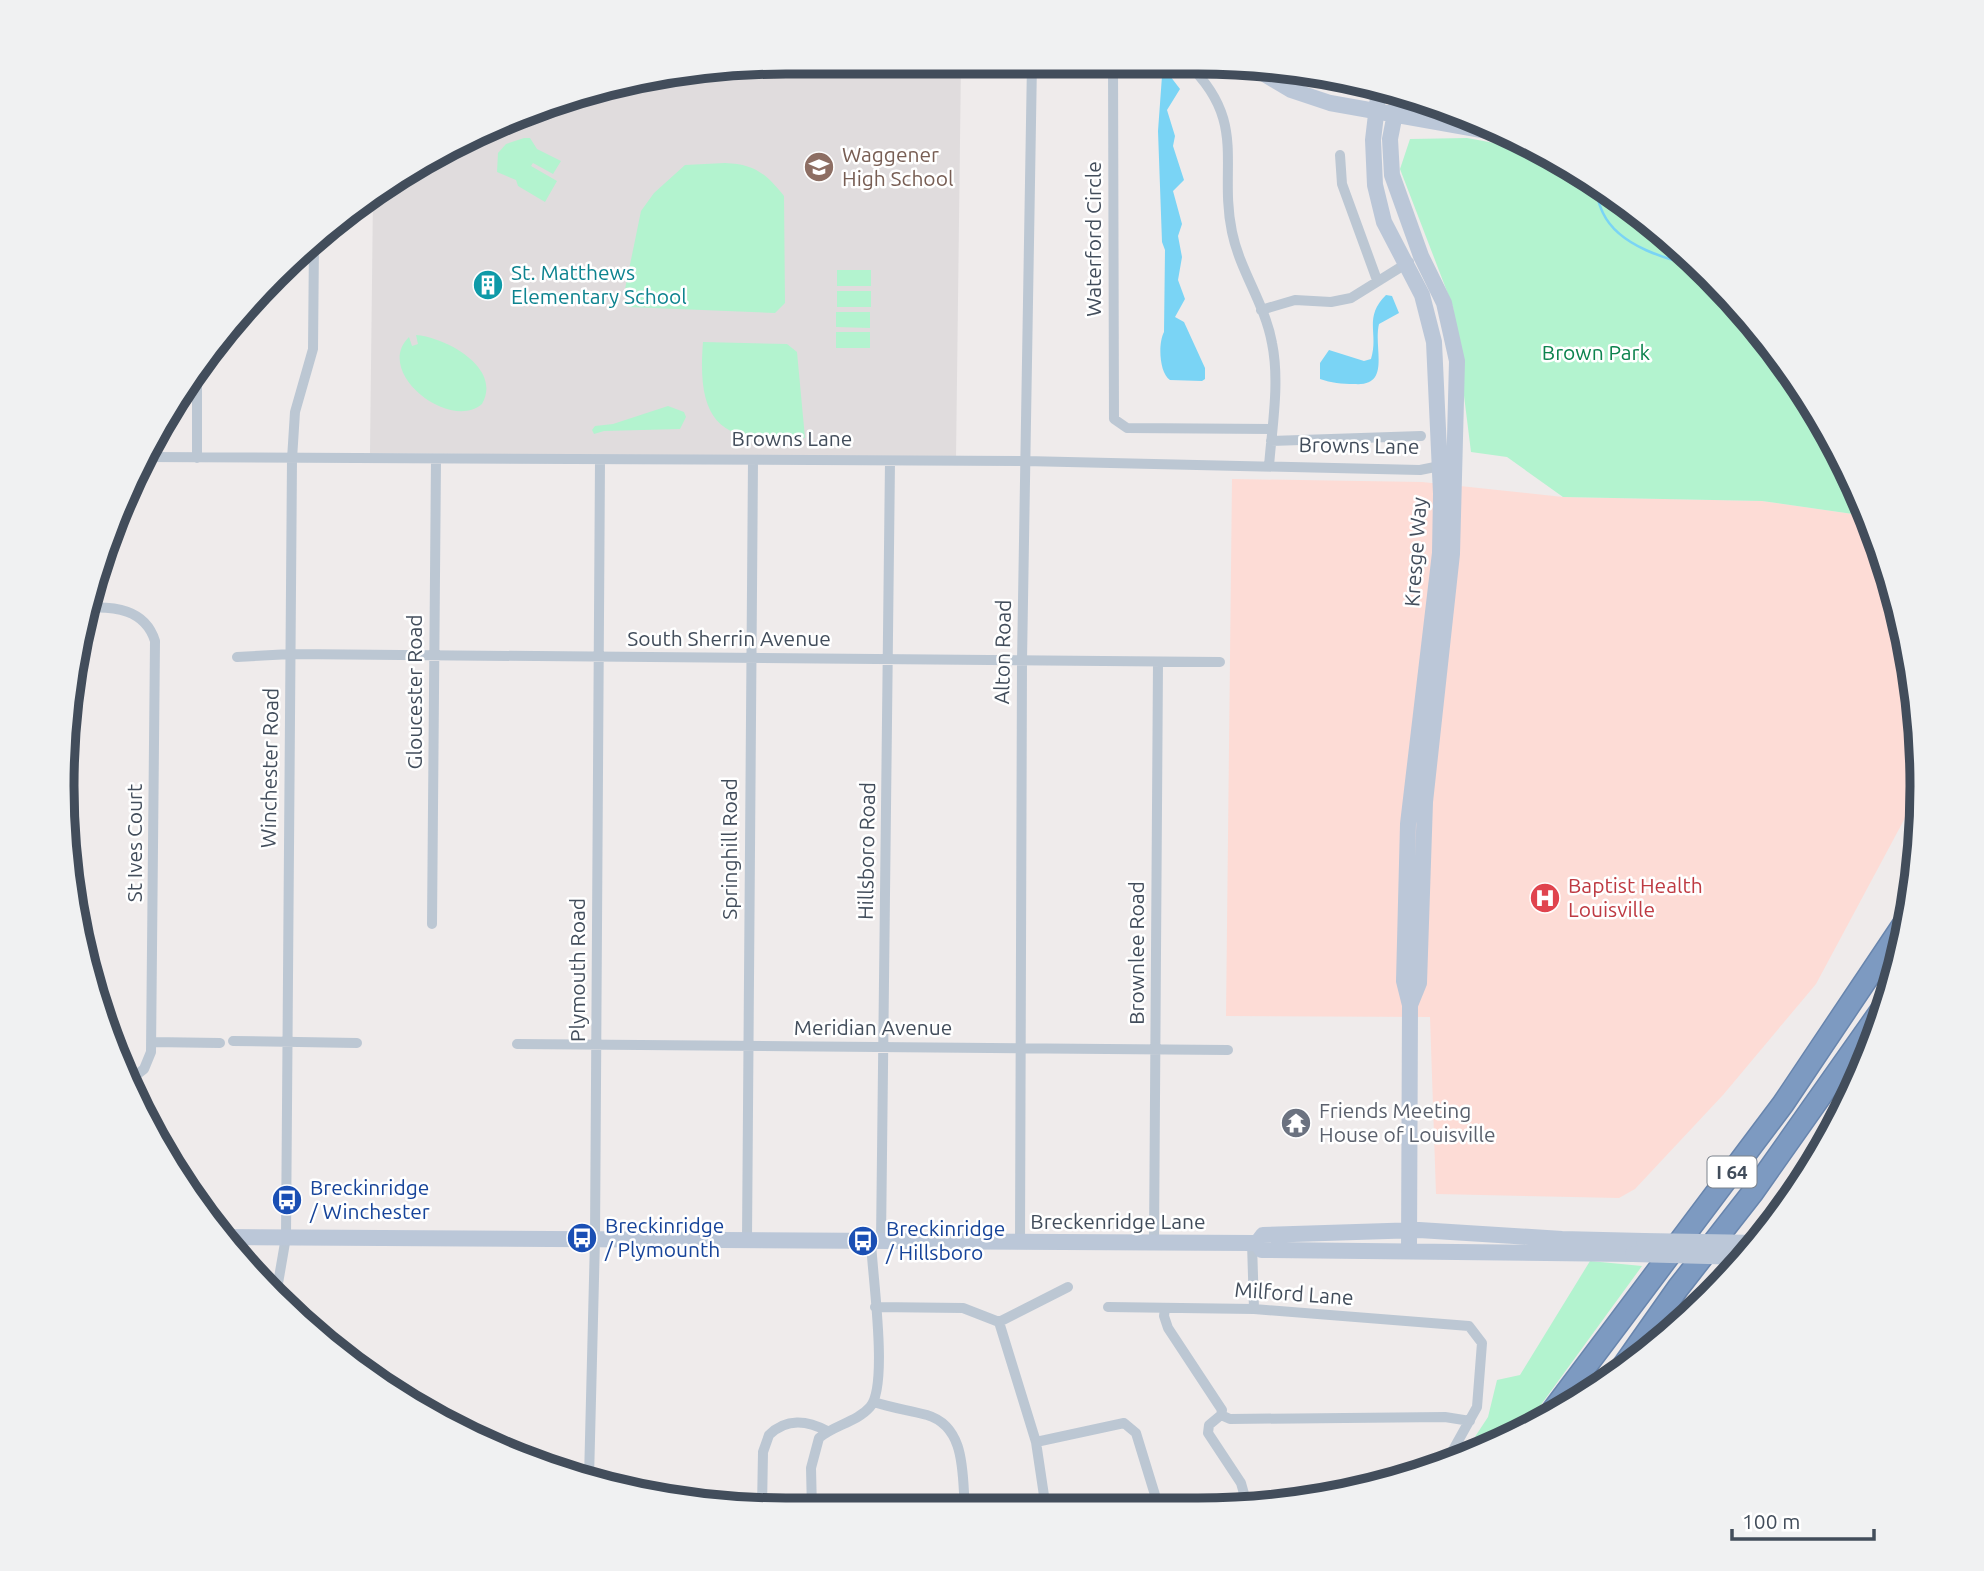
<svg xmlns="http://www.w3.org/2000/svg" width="1984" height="1571" viewBox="0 0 1984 1571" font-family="Ubuntu,sans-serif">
<rect width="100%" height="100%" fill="#efebeb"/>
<path fill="#e0dcdd" d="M785 61 961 62 956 458 370 453 373 197 424 158 598 86Z"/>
<path fill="#fddcd6" d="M1232 479 1422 482 1563 497 1762 501 1867 516 1884 553 1917 691 1920 790 1816 984 1723 1095 1635 1189 1619 1198 1436 1194 1430 1017 1226 1016Z"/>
<path fill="#b3f3cf" d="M524 138H530L537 149 561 161 553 174 533 163 531 166 557 181 545 202 518 186 516 180 497 172 498 153 506 144Z
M1467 138 1549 153 1561 158 1676 241 1743 308 1826 424 1867 516 1762 501 1563 497 1507 457 1471 452 1453 307 1400 169 1410 139Z
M725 163C755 164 766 174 784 196L785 303 775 313 628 307 625 289 641 211 654 193 685 165Z
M837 270H871V286H837Z
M837 291H871V307H837Z
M836 312H870V328L836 327Z
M836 332H870V348H836Z
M416 335C444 337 503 367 482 404 450 432 373 372 409 337L412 346 418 344Z
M703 342 787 344 797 352 805 438C724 445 696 427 703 342Z
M668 406 684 412 686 417 680 429 604 431 594 434 592 430 595 426 613 424Z
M1590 1261 1642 1266 1524 1428 1465 1452 1488 1417 1497 1380 1520 1375Z"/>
<path fill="#7ad4f5" d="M1167 72 1180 89 1167 110 1175 136 1173 146 1184 180 1173 191 1182 224 1178 236 1182 257 1178 280 1185 299 1175 317 1184 322 1205 368V379L1202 381 1170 380C1159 373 1158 343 1164 332L1165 250 1162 242 1158 131 1162 76Z
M1386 295 1392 296 1399 313 1379 324C1373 348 1392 387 1354 384 1342 384 1331 383 1320 379V363L1329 350 1364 361 1371 359C1379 333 1363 318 1386 295Z"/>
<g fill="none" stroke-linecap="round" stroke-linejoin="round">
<path stroke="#7ad4f5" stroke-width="2.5" d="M1592 181C1596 191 1598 203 1603 213 1619 247 1669 260 1703 268"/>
<g stroke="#6885ad" stroke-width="24">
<path id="highway" d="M1621 1369 1678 1288 1753 1192 1887 1002
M1547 1418 1783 1104 1907 919"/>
</g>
<path stroke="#bcc7d3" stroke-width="10" d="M1113 62 1114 419 1127 428 1271 429
M1187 63C1249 122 1218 165 1232 232 1240 271 1265 304 1272 343 1280 382 1272 427 1269 466
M1340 155 1342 184 1377 280
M1261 310 1295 300 1331 302 1351 298 1409 262
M197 373V458
M1271 441 1421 436
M144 457 1025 461 1420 470 1440 466
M85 608C114 606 145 609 155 641L151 1052 144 1069 130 1080
M237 657 291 654 1220 662
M432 924 436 459
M233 1041 357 1043
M152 1042 220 1043
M517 1044 1228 1050
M747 1239 753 460
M881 1241 890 461
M1020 1242 1022 661 1032 62
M1154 1243 1158 662
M1252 1243 1254 1309
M276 1295 286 1237 292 459 295 412 313 349 314 242
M875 1307 963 1308 999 1322 1068 1287
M1108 1307 1254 1309 1469 1326 1482 1343 1477 1407 1448 1459
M1165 1308 1164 1316 1168 1328 1222 1410 1221 1415 1209 1425 1208 1433 1241 1483 1248 1508
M999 1322 1036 1442 1046 1509
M874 1402C891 1408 909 1410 927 1415 967 1427 962 1476 965 1509
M1221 1415 1230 1419 1445 1417 1470 1421
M1036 1442 1124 1423 1136 1433 1159 1508
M589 1479 595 1239 600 460
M762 1507 763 1452 769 1435C786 1418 807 1420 827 1431
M812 1510 811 1468 819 1438C834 1425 857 1422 870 1407 889 1386 872 1274 871 1241"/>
<path stroke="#bbc7d8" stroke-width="16" d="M1246 63 1291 90 1330 103 1510 135
M1379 89 1373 140 1375 185 1384 222 1422 295 1434 342 1441 494 1440 553 1408 824 1404 981 1410 1005 1409 1250
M1399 93 1390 139 1392 175 1421 256 1444 303 1457 361 1452 554 1425 802 1419 983 1410 1005
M222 1237 1252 1243H1257L1262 1250 1633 1254
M1257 1243 1263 1235 1419 1230 1562 1239 1644 1241"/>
<use href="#highway" stroke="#7d9ac1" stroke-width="21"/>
<path stroke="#bbc7d8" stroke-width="16" d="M1644 1241 1758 1243
M1633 1254 1745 1257"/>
</g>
<defs>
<g id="school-disc" transform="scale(1.575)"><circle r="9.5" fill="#8d6e63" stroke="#fff"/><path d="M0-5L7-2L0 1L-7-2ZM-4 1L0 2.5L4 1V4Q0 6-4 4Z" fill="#fff"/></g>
<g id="building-disc" transform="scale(1.575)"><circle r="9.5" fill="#0f9aa8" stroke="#fff"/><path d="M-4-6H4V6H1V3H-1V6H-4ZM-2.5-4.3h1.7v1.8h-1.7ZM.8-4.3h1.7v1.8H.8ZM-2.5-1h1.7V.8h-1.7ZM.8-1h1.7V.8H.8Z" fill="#fff"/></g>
<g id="hospital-disc" transform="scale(1.575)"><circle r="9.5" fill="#e0444e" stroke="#fff"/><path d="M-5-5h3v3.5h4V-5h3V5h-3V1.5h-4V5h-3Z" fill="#fff"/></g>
<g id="temple-disc" transform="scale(1.575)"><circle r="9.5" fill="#6b7280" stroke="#fff"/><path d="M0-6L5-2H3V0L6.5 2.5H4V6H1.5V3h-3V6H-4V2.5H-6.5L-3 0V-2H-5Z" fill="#fff"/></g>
<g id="bus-disc" transform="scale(1.575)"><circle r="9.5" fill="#1a4fb4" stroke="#fff"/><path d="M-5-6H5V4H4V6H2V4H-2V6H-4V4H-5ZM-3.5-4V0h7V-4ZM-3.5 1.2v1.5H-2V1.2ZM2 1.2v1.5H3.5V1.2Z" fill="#fff"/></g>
</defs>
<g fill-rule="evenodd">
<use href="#school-disc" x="819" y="167"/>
<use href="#building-disc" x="488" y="285"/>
<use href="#hospital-disc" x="1545" y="898"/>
<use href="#temple-disc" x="1296" y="1123"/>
<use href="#bus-disc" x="287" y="1200"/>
<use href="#bus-disc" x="582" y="1238"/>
<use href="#bus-disc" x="863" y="1241"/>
</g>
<g text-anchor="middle" stroke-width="5" stroke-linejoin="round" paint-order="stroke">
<rect fill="#fff" stroke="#7b828c" stroke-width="2" x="1707.5" y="1156.5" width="49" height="31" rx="5"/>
<g font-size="19" font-weight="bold" fill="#424d5b">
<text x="1732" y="1179">I 64</text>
</g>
<g font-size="21" fill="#785e54" stroke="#fff" text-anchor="start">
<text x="842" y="162">Waggener<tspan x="842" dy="24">High School</tspan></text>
</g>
<g font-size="21" fill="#424d5b" stroke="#fff">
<text transform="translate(1094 239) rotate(-90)" y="7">Waterford Circle</text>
<text x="792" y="446">Browns Lane</text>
<text transform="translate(1359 446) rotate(1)" y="7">Browns Lane</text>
<text transform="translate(1416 552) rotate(-86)" y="7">Kresge Way</text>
<text x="729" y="646">South Sherrin Avenue</text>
<text transform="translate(1003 652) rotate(-89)" y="7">Alton Road</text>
<text transform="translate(415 692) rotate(-90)" y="7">Gloucester Road</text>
<text transform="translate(270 768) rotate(-89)" y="7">Winchester Road</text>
<text transform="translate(135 843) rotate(-90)" y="7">St Ives Court</text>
<text transform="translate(730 849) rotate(-90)" y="7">Springhill Road</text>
<text transform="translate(867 851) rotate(-89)" y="7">Hillsboro Road</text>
<text transform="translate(1137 953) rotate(-90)" y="7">Brownlee Road</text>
<text transform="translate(578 970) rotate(-90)" y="7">Plymouth Road</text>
<text x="873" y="1035">Meridian Avenue</text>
<text x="1118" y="1229">Breckenridge Lane</text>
<text transform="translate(1294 1294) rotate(4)" y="7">Milford Lane</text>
</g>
<g font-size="21" fill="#0d838f" stroke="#fff" text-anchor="start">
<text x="511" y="280">St. Matthews<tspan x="511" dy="24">Elementary School</tspan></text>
</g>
<g font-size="21" fill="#0c834e" stroke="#fff">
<text x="1596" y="360">Brown Park</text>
</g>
<g font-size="21" fill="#be3a42" stroke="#fff" text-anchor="start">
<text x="1568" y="893">Baptist Health<tspan x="1568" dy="24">Louisville</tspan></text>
</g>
<g font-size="21" fill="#5b616d" stroke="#fff" text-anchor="start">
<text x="1319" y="1118">Friends Meeting<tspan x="1319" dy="24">House of Louisville</tspan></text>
</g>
<g font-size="21" fill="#164399" stroke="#fff" text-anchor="start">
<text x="310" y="1195">Breckinridge<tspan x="310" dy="24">/ Winchester</tspan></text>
<text x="605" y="1233">Breckinridge<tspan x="605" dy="24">/ Plymounth</tspan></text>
<text x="886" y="1236">Breckinridge<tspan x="886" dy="24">/ Hillsboro</tspan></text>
</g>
</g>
<path d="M0 0H1984V1571H0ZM786 74H1198A712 712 0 0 1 1910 786V786A712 712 0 0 1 1198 1498H786A712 712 0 0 1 74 786V786A712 712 0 0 1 786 74Z" fill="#f0f1f2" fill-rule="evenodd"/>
<path fill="none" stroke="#424d5b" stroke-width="9" d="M786 74H1198A712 712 0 0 1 1910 786V786A712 712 0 0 1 1198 1498H786A712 712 0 0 1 74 786V786A712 712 0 0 1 786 74Z"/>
<path d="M1732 1529v10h142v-10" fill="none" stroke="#424d5b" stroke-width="3.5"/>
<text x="1742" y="1529" font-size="21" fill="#424d5b" stroke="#ffffff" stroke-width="5" paint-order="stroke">100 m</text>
</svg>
